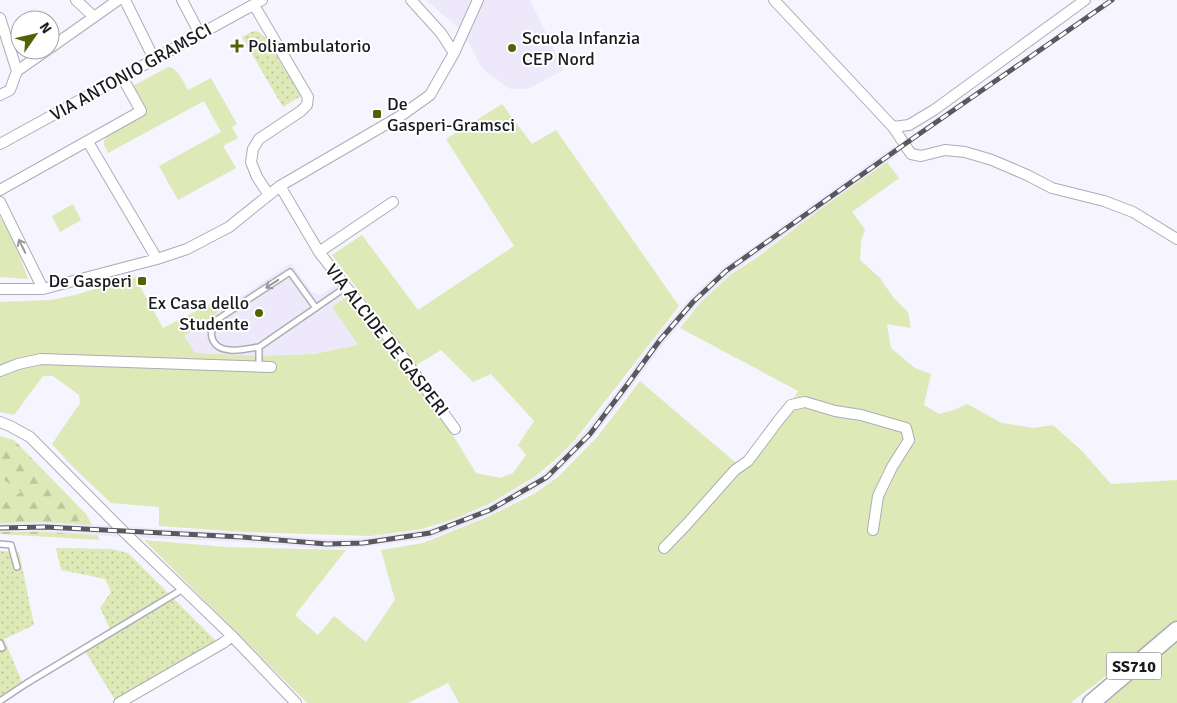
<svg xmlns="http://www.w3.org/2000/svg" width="1177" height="703" viewBox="0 0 1177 703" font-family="Signika,sans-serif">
<defs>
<pattern id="forest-firs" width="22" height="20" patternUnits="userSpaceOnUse" patternTransform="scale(1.25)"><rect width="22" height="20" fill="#dde9b6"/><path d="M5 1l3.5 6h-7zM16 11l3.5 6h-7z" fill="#bdc79c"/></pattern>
<pattern id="park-dots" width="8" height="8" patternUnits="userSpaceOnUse" patternTransform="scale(1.25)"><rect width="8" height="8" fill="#dde9b6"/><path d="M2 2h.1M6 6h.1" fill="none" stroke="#bdc79c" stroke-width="1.8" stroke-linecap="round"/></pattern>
</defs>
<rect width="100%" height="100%" fill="#f6f4fe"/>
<path fill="#ede9fb" d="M426 0H530L564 70 528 89H510L486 72 480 65 469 43 457 27Z
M894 146 899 154 729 275 696 306 664 343 631 388 593 437 550 481 493 514 431 538 363 547 327 549 242 542 140 538 131 527 242 533 327 539 362 538 429 529 488 506 544 473 586 430 623 383 656 337 689 299 723 268Z
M291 263 312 292 321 295 335 285 346 297 332 307 358 345 314 354 259 356 195 353 183 336Z
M45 522 114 526 123 537 45 532H0V523Z"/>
<path fill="#dde9b6" d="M168 67C179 68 183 82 188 90L211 78 237 124 232 127 238 138 223 146 236 168 178 200 159 166 221 132 204 101 108 153 104 145V141L108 135 148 112 133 86Z
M502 104 532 144 556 130 679 306 574 441 557 458 536 476 489 504 454 519 422 529 371 536 243 532 159 526V507L111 503 71 465 52 444 80 403 79 395 53 376H43L14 415 0 412V302L51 300 75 295 135 277 163 328 214 302 220 311 184 336 195 353 259 356 314 354 358 345 332 307 346 297 383 338 454 437 476 473 500 478 513 473 526 455 518 445 534 421 491 374 473 382 441 350 415 366 332 255 362 235 418 310 514 246 446 139Z
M887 162 899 178 852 212 865 229 861 242 860 260 880 278 893 297 908 312 911 328 887 324 891 348 915 368 931 374 924 405 939 414 954 410 967 404 1002 423 1034 428 1053 425 1082 451 1111 484 1177 480V621C1153 641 1128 660 1102 679 1091 688 1082 693 1071 703H459L448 683 408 703H307L144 540 226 547 346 550 295 615 318 635 334 616 366 642 395 600 381 550 423 543 490 516 532 495 558 477 598 436 640 381 743 469 761 451 798 391 680 328 700 303 730 275 756 258 822 208Z
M73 204 81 220 60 232 52 216Z
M0 217 16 245 28 279 0 277Z
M0 477 21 492 3 504 0 502Z
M1177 639V703H1104Z"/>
<path fill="url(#forest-firs)" d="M0 436 14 440 86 514 92 525 45 522 0 523V502L3 504 21 492 0 477Z
M0 532H45L97 535 100 540 0 534Z"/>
<path fill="url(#park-dots)" d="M255 31 259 32 266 38 301 96 283 107 242 37 251 32Z
M56 548 111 549 128 553 217 642 115 700 82 646 110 629 100 608 111 592 105 579 61 570Z
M0 551 19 552 34 625 4 639 22 682 0 697Z"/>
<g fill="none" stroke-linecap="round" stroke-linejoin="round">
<g stroke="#aeacb6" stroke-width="8">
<path id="service" d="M259 347C250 348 240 351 230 350 213 349 207 336 215 321L290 272 316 308
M259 366V347L346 287
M0 544 11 545 17 567
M0 643 2 648
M0 701 27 683 183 589"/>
</g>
<g stroke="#aeacb6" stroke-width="12">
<path id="minor" d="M76 0 94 17 118 0
M125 0 154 59
M182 0 200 34
M411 0 441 33 454 53
M774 0 893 127 911 154 921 156 945 150 965 152 992 160 1027 175 1052 188 1104 201 1133 212 1177 239
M254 5 308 97 307 105 301 111 259 139 253 149 251 162 257 177 269 195
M0 18 17 71 10 90 0 95
M50 48 94 17
M17 71 47 50
M893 127 909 125 934 110 1085 0
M88 142 157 259
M0 144 262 0
M280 186 319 252 346 287 392 342 455 429
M0 190 141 111 122 77
M0 202 43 289
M319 252 393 202
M0 289H43L157 259 187 249 229 227 280 186 402 115 430 95 454 53 478 0
M0 371 18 364 41 359 271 367
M0 422 10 426 30 437 124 532 232 636 296 703
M664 548 687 524 735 470 748 461 778 421 791 405 805 402 835 411 861 415 906 428 909 440 892 467 878 496 873 530
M119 703 223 643 232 636"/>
</g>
<g stroke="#aeacb6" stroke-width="19">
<path id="primary" d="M1091 703 1177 630"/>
</g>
<use href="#service" stroke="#fff" stroke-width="5"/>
<use href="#minor" stroke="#fff" stroke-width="10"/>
<use href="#primary" stroke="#fff" stroke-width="16"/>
<g stroke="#59585d" stroke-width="5">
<path id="rail" d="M0 528 45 527 242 537 327 544 363 543 430 533 490 510 547 477 590 434 627 385 660 340 693 302 726 271 912 139 1112 0"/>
</g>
<use href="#rail" stroke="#fff" stroke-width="3" stroke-dasharray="9" stroke-linecap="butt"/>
</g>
<defs><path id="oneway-shaft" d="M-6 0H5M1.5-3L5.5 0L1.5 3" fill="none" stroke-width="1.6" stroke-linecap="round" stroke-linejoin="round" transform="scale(1.25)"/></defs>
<g stroke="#98989a">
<use href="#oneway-shaft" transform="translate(22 246) rotate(-116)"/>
<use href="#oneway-shaft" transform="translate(272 284) rotate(147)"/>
</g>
<g fill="#556203" stroke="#fff" stroke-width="2">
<path d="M234.5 38.5h5v5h5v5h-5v5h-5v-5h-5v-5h5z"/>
<circle cx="512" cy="48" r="5"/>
<rect x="372" y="109" width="10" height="10" rx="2.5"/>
<rect x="137" y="276" width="10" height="10" rx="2.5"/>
<circle cx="259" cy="313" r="5"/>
</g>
<g text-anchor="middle" stroke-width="4" stroke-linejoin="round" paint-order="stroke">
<rect fill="#fff" stroke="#5f5f62" stroke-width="1" x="1106.5" y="652.5" width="55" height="27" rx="4"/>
<g font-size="16" font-weight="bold" fill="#1b1a1e">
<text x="1134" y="672">SS710</text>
</g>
<g font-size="18" fill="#1b1a1e" stroke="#fff" text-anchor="start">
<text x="522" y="44">Scuola Infanzia<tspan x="522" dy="21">CEP Nord</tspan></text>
<text x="248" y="52">Poliambulatorio</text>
<text x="387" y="110">De<tspan x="387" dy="21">Gasperi-Gramsci</tspan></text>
<text x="132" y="287" text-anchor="end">De Gasperi</text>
<text x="249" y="309" text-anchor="end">Ex Casa dello<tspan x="249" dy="21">Studente</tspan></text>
</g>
<g font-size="18" fill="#1b1a1e" stroke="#fff">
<text transform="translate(131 72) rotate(-29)" y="6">VIA ANTONIO GRAMSCI</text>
<text transform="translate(387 340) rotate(52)" y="6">VIA ALCIDE DE GASPERI</text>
</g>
</g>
<g transform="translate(35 35) rotate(56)"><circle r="24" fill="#ffffff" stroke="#a4a3a5"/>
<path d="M0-4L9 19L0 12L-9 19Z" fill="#556203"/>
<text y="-8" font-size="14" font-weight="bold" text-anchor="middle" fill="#1b1a1e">N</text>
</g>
</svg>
